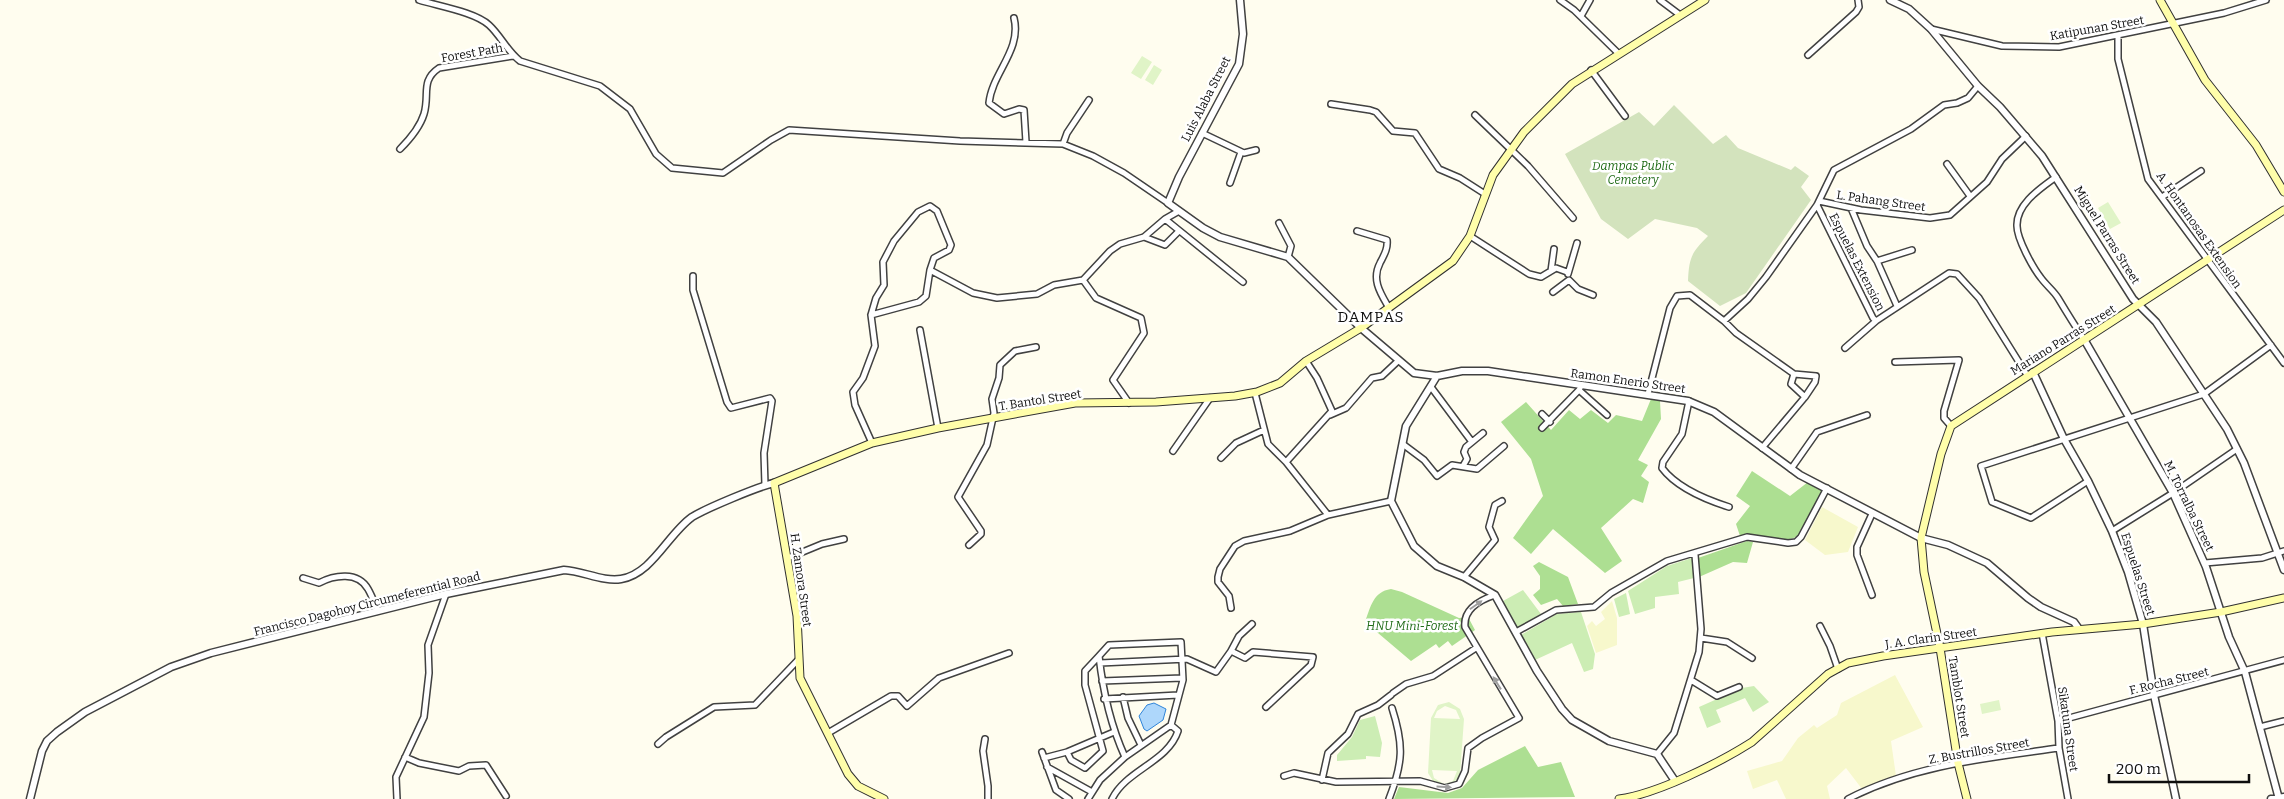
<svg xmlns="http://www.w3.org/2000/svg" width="2284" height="799" viewBox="0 0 2284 799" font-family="Bitter,serif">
<rect width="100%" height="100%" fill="#fffdef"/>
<path fill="#f7f8cc" d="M1822 507 1858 527 1848 552 1825 555 1805 540Z
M1612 601 1617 618V645L1596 653 1587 626 1592 621 1596 626 1605 619 1601 612Z
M1895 675 1923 727 1891 741 1896 776 1862 789 1846 768 1827 786 1830 799H1786L1777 780 1753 789 1747 771 1782 761 1798 738 1814 725 1817 728 1837 715 1841 703Z"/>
<path fill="#ccedb4" d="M1692 558 1694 578 1678 582 1679 594 1655 597V608L1635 614 1628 591 1667 566Z
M1523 590 1541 614 1517 628 1503 601Z
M1626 593 1630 614 1619 617 1614 599Z
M1581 612 1595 654 1593 669 1584 672 1572 643 1535 660 1521 635 1557 614Z
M1754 686 1769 702 1753 712 1745 698 1716 710 1721 722 1707 728 1699 707 1742 688Z
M1375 716 1382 743 1380 757 1366 756V759L1337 761V755L1352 737 1360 720Z"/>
<path fill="#addf92" d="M1651 399 1660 401 1661 419 1638 460 1648 465 1641 476 1649 482 1643 503 1633 499 1601 528 1622 561 1605 573 1553 529 1531 554 1513 538 1543 496 1531 459 1501 422 1526 402 1551 430 1569 410 1580 419 1591 410 1608 423 1616 415 1642 421Z
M1752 471 1790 496 1808 482 1823 491 1800 534C1787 547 1759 532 1740 536L1736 524 1750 506 1736 496Z
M1747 541 1753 542 1747 563 1733 562 1699 577 1698 558Z
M1539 562 1568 577 1578 604 1563 606 1557 599 1541 605 1533 595 1540 589V576L1533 566Z
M1391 589 1402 592 1459 618 1468 617 1475 630 1452 646 1448 641 1439 648 1436 644 1411 661 1365 622C1371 606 1373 592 1391 589Z
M1525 746 1538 767 1561 762 1575 797 1394 799 1399 787 1448 793 1462 788 1478 770Z"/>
<path fill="#d3e3bd" d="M1674 105 1713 144 1726 135 1738 148 1791 170 1795 166 1809 176 1801 187 1811 200 1746 293 1720 306 1688 281C1689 257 1692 252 1708 236L1697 228 1655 219 1628 239 1601 219 1565 154 1639 112 1654 126Z"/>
<path fill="#e0f4c7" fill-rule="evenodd" d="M1142 56 1152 62 1141 79 1131 73Z
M1154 65 1162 70 1153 85 1145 80Z
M2108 202 2121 223 2110 229 2098 208Z
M1999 700 2001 710 1982 714 1980 704Z
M1449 702 1460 709 1464 719 1460 775 1452 786 1438 785 1433 781 1428 773 1431 718 1438 705ZM1445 706 1456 710 1460 719 1434 718 1437 711ZM1432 770 1457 771 1453 781 1444 784 1434 778Z"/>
<path fill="#aed7fb" stroke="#2f84d9" d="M1154 703 1166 709 1163 720 1147 731 1144 729 1139 716 1147 705Z"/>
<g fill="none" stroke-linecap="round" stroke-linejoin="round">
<g stroke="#414141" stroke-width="8">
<path id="minor" d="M419 0C438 6 475 12 489 25 501 36 507 51 520 61L600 86 630 109 656 154 672 168 723 173 771 140 789 130 960 141 1063 144 1093 156 1124 173 1168 203
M1560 0 1574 10 1618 53
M1660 0 1680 15
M1581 16 1590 0
M1014 18C1022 50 992 73 989 103L1004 114 1019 109 1024 110 1026 142
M1931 29 2002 46 2059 47 2224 13 2266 0
M2118 36V59L2148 179 2284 363
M1808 55 1856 12 1859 7 1858 0
M1591 70 1625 116
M1331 104 1370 110 1376 112 1393 131 1415 133 1439 169 1460 178 1485 194
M1475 115 1528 166 1573 218
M1202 133 1244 153 1256 150
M1063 144 1067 133 1089 100
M400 149C410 139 420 127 424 114 430 94 420 81 439 68L513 56
M1947 164 1970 196
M2056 177C2041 188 2016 204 2017 226 2017 239 2033 268 2041 278 2046 285 2054 291 2058 298 2067 313 2075 326 2085 341
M1230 183 1241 152
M2162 197 2201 171
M1819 201 1861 210 1913 216 1930 218 1950 215 1987 182 2002 159 2026 136
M1817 205 1873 318 1876 321 1882 317 1949 273 1957 274 1979 298 2027 375
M1851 208 1867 246 1877 261
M1179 211 1165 219 1243 282
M1279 223 1291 246 1288 257
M1357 231 1387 240C1388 249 1384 255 1380 263 1371 280 1381 294 1389 308
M1470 236 1529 274 1541 277 1556 268 1567 272
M1144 237 1165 245 1179 231
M1551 271 1554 249
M1568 274 1577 243
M693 276V290L727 402 731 408 770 398 772 401 764 453 765 485
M1083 280 1110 251 1120 244 1144 237 1165 219
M1553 292 1569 280 1578 289 1593 295
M1897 306 1877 261 1912 250
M871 315 919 302 926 296 930 270 973 293 997 298 1037 294 1054 285 1083 280 1096 298 1141 318 1144 333 1113 380 1129 403
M1724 321 1736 333 1794 374 1791 384 1805 397 1762 448
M920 330 938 428
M1845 348 1876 321
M1895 362 1959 360 1944 411V418L1951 426
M1794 374 1816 376 1815 382 1805 397
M1431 387 1472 442
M1579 390 1607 415
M1255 393 1268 444 1286 462 1328 515
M1648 394 1670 308 1677 296 1690 295 1724 321 1748 299 1766 277 1817 205 1834 170 1911 129 1944 105 1957 103 1968 98 1978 86
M1689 401 1682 434 1663 462 1662 468C1677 488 1707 500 1729 507
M1542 414 1550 422
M1330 415 1346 408 1372 378 1382 376 1398 361
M1542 428 1579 390 1581 386
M872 443 855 405 853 392 863 378 875 346 871 315 876 298 884 285 883 262 894 241 918 212 930 206 937 211 951 245 949 250 934 258 930 270
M1404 445 1424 460 1437 476 1452 465 1477 469 1504 446
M1173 451 1210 398
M1221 458 1236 443 1264 430
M1286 462 1332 411 1317 378 1306 361
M1463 466 1467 459 1464 452 1466 447 1483 433
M1791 469 1817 432 1867 415
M2088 481 2031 518 1992 502 1981 466 2204 394 2271 345
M2112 531 2173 493 2237 449
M969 545 981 534V531L958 497 987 445 994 413 992 399 999 378 1000 365 1015 351 1036 347
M788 558 822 544 844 539
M2205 563 2262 558 2284 551
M1464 577 1495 540 1489 527 1495 505 1502 501
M303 578 319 583C334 575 358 571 368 589 372 596 375 604 378 611
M1872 595 1857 555V547L1872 514
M1231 608 1229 596 1218 582V577L1220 569 1235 546 1244 541 1290 531 1328 515 1391 501
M1820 626 1830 646 1838 669
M1516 632 1556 610 1594 607 1611 593 1667 561 1747 537 1788 543 1796 542 1801 537 1827 488
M2042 633 2058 721 2059 748 2068 799
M1701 638 1727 642 1752 658
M1231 651 1239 636 1252 624
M1100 663 1187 659 1216 672 1231 651 1245 658 1253 652 1313 657 1311 665 1266 707
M1691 680 1717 696 1739 687
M1102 681 1182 678
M1393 693 1406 684 1433 676 1476 648
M1123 697 1128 718 1141 745
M1104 699 1178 695
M2058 721 2284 660
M2260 727 2284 721
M828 733 891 696H898L907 706 939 678 1009 653
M985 739 983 751 988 786V799
M658 744 666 737 714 707 755 705 798 660
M1042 752 1056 790 1069 799
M1067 752 1071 760 1085 768 1103 751 1085 685V671L1099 656
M1657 754 1674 733 1699 652 1701 629 1695 555
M405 757 419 763 459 771 469 766 486 765 506 796
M1044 758 1067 752 1114 732
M1047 767 1092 792
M1284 776 1294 773 1336 782 1420 781 1445 788 1459 784 1465 771 1468 748 1482 738 1519 718 1465 627C1463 609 1480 600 1495 595
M1322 780 1328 753 1348 734 1358 714 1378 705 1391 695
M397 799 396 777 424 717 429 673 428 645 446 594
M1088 799 1100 780 1125 757C1110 724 1103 692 1099 656L1109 645 1181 642 1183 680 1171 725 1125 757
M1112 799C1126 770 1168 762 1178 731L1171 725
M1389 799C1403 763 1404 745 1392 708
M1848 799C1913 765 1988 758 2059 748"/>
</g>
<g stroke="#414141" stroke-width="9">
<path id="tertiary" d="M1240 0 1243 34 1239 64 1179 177 1168 203 1203 228 1220 237 1288 257 1361 328 1414 373 1437 376 1462 371H1488L1688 401 1714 412 1800 475 1921 538 1948 545 1987 563 2028 598 2041 607 2074 622 2079 629
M1890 0 1909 9 1931 29 1978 86 2000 107 2042 156 2133 299 2156 322 2227 429 2244 463 2284 570
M2085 341 2173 493 2206 567 2229 637 2245 672 2279 799
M2033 372 2064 439 2088 481 2112 531 2128 572 2143 624 2154 695 2176 799
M1437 376 1406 426 1391 501 1414 546 1437 566 1464 577 1495 595 1537 671 1562 709 1572 720 1609 741 1657 754 1675 781
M30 799 42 751 47 741 57 732 85 712 171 667 211 653 446 594 564 570C583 571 603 582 621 579 652 574 668 534 692 517 707 508 757 487 774 483
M2271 799 2284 797"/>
</g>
<g stroke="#303030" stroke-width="9">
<path id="secondary" d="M2160 0 2205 80 2256 145 2284 192
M884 799 858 786 848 774 800 678 797 616 774 483 872 443 938 428 1075 403 1156 402 1235 396 1257 392 1280 383 1306 361 1361 328 1453 261 1470 236 1493 175 1524 132 1572 84 1705 0
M1619 799C1657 794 1719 763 1752 742L1828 674 1848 663 1883 656 2052 632 2143 624 2221 612 2284 598
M1967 799 1958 763 1940 648 1924 572 1921 538 1941 454 1951 426 2284 210"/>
</g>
<use href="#minor" stroke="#fff" stroke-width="5"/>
<use href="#tertiary" stroke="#fff" stroke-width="6"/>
<use href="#secondary" stroke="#fffeaa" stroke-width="7"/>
</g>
<defs><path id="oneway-solid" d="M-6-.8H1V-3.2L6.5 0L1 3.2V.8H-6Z" transform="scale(1.25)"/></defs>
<g fill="#9f9f9f">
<use href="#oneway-solid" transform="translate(1476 605) rotate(-35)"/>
<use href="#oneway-solid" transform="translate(1497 683) rotate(-122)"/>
<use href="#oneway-solid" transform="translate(1444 787) rotate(4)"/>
</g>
<g text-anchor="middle" stroke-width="5" stroke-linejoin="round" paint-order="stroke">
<g font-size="12" fill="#0e0e0e" stroke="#fff">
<text transform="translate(2097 28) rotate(-10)" y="4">Katipunan Street</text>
<text transform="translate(472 53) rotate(-10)" y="4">Forest Path</text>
<text transform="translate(1206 99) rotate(-63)" y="4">Luis Alaba Street</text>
<text transform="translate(1881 201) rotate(8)" y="4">L. Pahang Street</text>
<text transform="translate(2199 230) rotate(55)" y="4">A. Hontanosas Extension</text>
<text transform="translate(2107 235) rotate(58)" y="4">Miguel Parras Street</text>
<text transform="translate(1857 262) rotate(63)" y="4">Espuelas Extension</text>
<text transform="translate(2063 340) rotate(-32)" y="4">Mariano Parras Street</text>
<text transform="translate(1628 381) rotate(8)" y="4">Ramon Enerio Street</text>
<text transform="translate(1040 400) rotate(-9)" y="4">T. Bantol Street</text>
<text transform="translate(2189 506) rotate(64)" y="4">M. Torralba Street</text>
<text transform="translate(2138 574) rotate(72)" y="4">Espuelas Street</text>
<text transform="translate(801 580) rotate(82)" y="4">H. Zamora Street</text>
<text transform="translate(367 604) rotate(-14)" y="4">Francisco Dagohoy Circumeferential Road</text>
<text transform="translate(1931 638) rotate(-8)" y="4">J. A. Clarin Street</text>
<text transform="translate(2169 681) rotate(-14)" y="4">F. Rocha Street</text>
<text transform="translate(1959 697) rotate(81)" y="4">Tamblot Street</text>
<text transform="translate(2068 729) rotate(82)" y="4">Sikatuna Street</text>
<text transform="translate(1979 751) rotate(-10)" y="4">Z. Bustrillos Street</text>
</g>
<g font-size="12" font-style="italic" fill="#216c18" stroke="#fff">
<text x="1633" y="170">Dampas Public<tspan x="1633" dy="14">Cemetery</tspan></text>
<text x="1412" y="630">HNU Mini-Forest</text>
</g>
<g font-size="15" letter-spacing="1" fill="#0e0e0e" stroke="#fff">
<text x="1371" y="322">DAMPAS</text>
</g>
</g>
<path d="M2109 774v8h140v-8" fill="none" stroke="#0e0e0e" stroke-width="2.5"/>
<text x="2116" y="774" font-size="15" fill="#0e0e0e" stroke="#ffffff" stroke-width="4" paint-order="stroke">200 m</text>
</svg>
